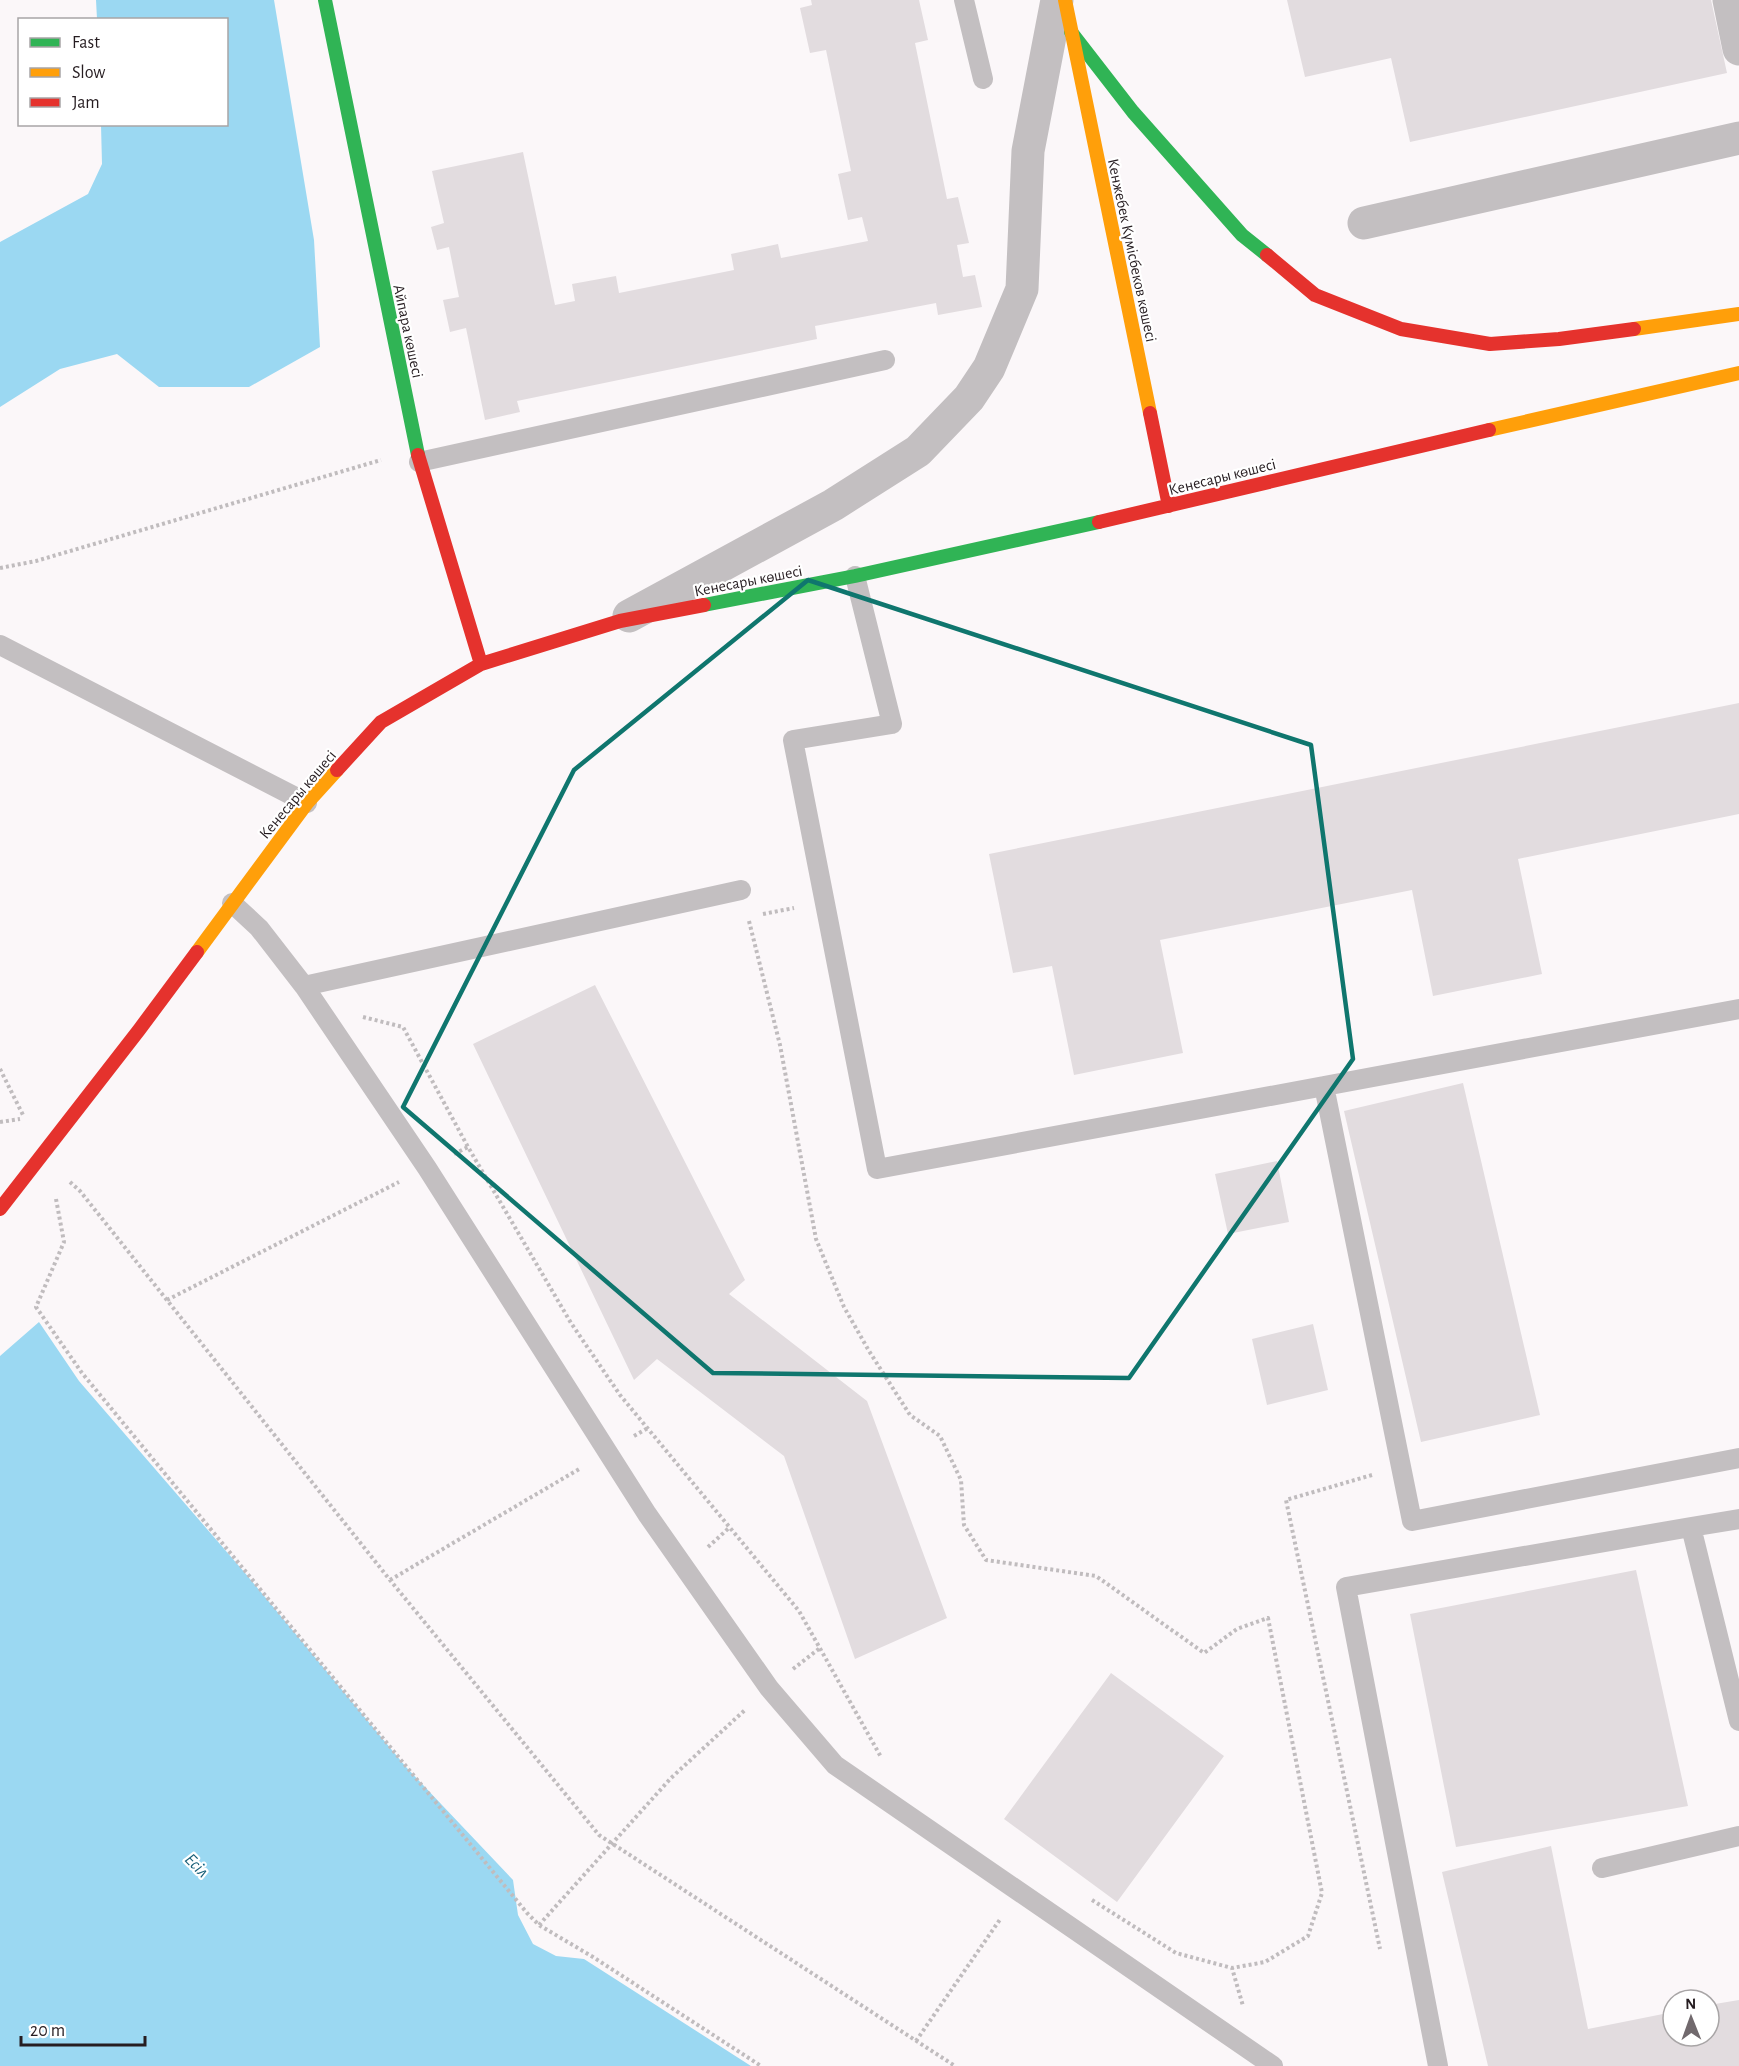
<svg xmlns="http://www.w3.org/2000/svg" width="1739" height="2066" viewBox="0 0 1739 2066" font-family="'Alegreya Sans',sans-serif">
<rect width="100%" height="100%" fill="#fbf7f9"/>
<path fill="#9bd8f2" d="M96 0H274L314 240 320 347 249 387H159L117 354 60 369 0 407V242L88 194 102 164 101 125 226 124V20L97 19Z
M39 1322 79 1381 245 1573 406 1767 513 1880 518 1915 533 1944 556 1956 584 1959 751 2066H0V1356Z"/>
<path fill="#e2dcdf" d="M811 0H919L928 40 915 43 947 199 958 197 969 243 957 245 963 277 975 275 982 307 938 315 936 303 815 326 817 339 517 401 520 412 485 420 466 328 450 332 443 300 459 297 449 247 437 250 431 227 444 223 432 171 523 152 555 305 575 301 572 284 616 276 619 293 734 270 731 254 778 244 781 258 868 241 862 217 848 220 838 174 851 171 826 50 810 53 800 8 812 5Z
M1287 0H1711L1727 73 1410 142 1391 58 1305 77Z
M1739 703V814L1518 859 1542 974 1433 996 1412 890 1160 940 1183 1053 1074 1075 1052 966 1013 973 989 854Z
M595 985 745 1280 729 1294 867 1401 947 1618 855 1659 784 1456 657 1359 634 1380 473 1044Z
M1463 1083 1540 1415 1421 1442 1344 1111Z
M1277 1161 1289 1222 1228 1234 1215 1174Z
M1313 1324 1328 1390 1267 1405 1252 1339Z
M1636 1570 1688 1806 1456 1847 1410 1614Z
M1111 1673 1224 1756 1117 1902 1004 1819Z
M1551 1846 1588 2029 1673 2012V2036H1709V2005L1739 2000V2066H1488L1442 1872Z"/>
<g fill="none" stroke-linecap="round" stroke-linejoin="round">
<path stroke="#c0bcbe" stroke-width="4" stroke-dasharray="3 3" stroke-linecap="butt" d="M0 568 36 561 381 460
M763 914 794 908
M749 921 780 1045 816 1239 844 1307 869 1351 910 1415 940 1436 961 1480 964 1525 986 1560 1096 1576 1204 1653 1237 1629 1268 1618 1322 1893 1308 1936 1265 1962 1232 1968
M363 1017 403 1027 468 1147 571 1323 620 1395 799 1611 881 1757
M0 1069 24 1117
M0 1122 20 1119
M454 1154 468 1147
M70 1182 80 1191 390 1580 599 1835 955 2066
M56 1199 64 1242 36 1307 82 1373 527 1913 539 1925 593 1957 761 2066
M167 1300 399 1182
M634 1436 648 1428
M1372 1475 1286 1500 1380 1949
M708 1547 730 1527
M390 1580 581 1468
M793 1669 820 1648
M1092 1900 1176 1953 1232 1968 1243 2006
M539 1925 671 1778 746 1709
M916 2041 1001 1918"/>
<path stroke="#c3bfc1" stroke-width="20" d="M964 0 983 79
M419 462 885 360
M855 576 892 724 793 740 877 1169 1739 1009
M0 645 307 803
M232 903 259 928 304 986 427 1168 647 1514 769 1688 835 1765 1273 2066
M304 986 741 890
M1324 1086 1412 1521 1739 1458
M1739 1519 1691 1527 1739 1721
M1602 1868 1739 1836
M1438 2066 1346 1587 1691 1527"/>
<path stroke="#c3bfc1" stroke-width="33" d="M1729 0 1739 49
M1364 223 1739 138
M629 616 833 505 918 451 969 398 989 368 1022 289 1028 151 1057 0"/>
<path stroke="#30b455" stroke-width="14" d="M325 0 418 455
M1071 32 1133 112 1242 235 1267 255
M704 605 855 576 1099 522"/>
<path stroke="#ff9f0a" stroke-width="14" d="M1065 0 1150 413
M1634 329 1739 314
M1489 430 1739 373
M197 952 307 803 337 770"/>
<path stroke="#e5322d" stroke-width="14" d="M1267 255 1315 295 1401 329 1490 344 1559 339 1634 329
M1150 413 1169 506
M418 455 481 664
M1099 522 1489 430
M337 770 381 722 481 664 620 621 704 605
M0 1209 139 1030 197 952"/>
</g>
<path fill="none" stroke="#0f766e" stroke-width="4.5" stroke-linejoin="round" d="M808 580 1311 745 1353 1059 1129 1378 713 1373 403 1107 574 770Z"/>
<g text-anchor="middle" stroke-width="4.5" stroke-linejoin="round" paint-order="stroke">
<g font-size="16" fill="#261d21" stroke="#fff">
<text transform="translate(1133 250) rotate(78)" y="6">Кенжебек Күмісбеков көшесі</text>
<text transform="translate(409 331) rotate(78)" y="6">Айпара көшесі</text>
<text transform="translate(1222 476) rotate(-14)" y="6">Кенесары көшесі</text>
<text transform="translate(748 580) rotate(-11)" y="6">Кенесары көшесі</text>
<text transform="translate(297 794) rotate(-50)" y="6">Кенесары көшесі</text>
</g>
<g font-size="18" font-style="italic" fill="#185f78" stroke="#fff">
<text transform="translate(197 1865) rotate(45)" y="6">Есіл</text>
</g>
</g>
<rect x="18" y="18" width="210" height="108" fill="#ffffff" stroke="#a8a5a6" stroke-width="1.5"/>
<rect x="30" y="38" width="30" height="9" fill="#30b455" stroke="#a8a5a6" stroke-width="1.5"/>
<text x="72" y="48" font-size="18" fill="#261d21">Fast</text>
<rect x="30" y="68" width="30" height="9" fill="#ff9f0a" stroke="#a8a5a6" stroke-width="1.5"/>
<text x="72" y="78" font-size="18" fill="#261d21">Slow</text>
<rect x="30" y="98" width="30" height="9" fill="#e5322d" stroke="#a8a5a6" stroke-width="1.5"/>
<text x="72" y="108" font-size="18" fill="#261d21">Jam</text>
<g transform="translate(1691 2018) rotate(359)"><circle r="28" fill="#ffffff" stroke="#a8a5a6" stroke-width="1.5"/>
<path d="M0-4.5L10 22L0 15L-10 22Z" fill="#71696d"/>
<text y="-9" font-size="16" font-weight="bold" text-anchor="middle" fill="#261d21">N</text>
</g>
<path d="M21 2036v9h124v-9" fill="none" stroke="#261d21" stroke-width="3"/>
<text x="30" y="2036" font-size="18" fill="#261d21" stroke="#ffffff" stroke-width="4.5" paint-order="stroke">20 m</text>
</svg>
